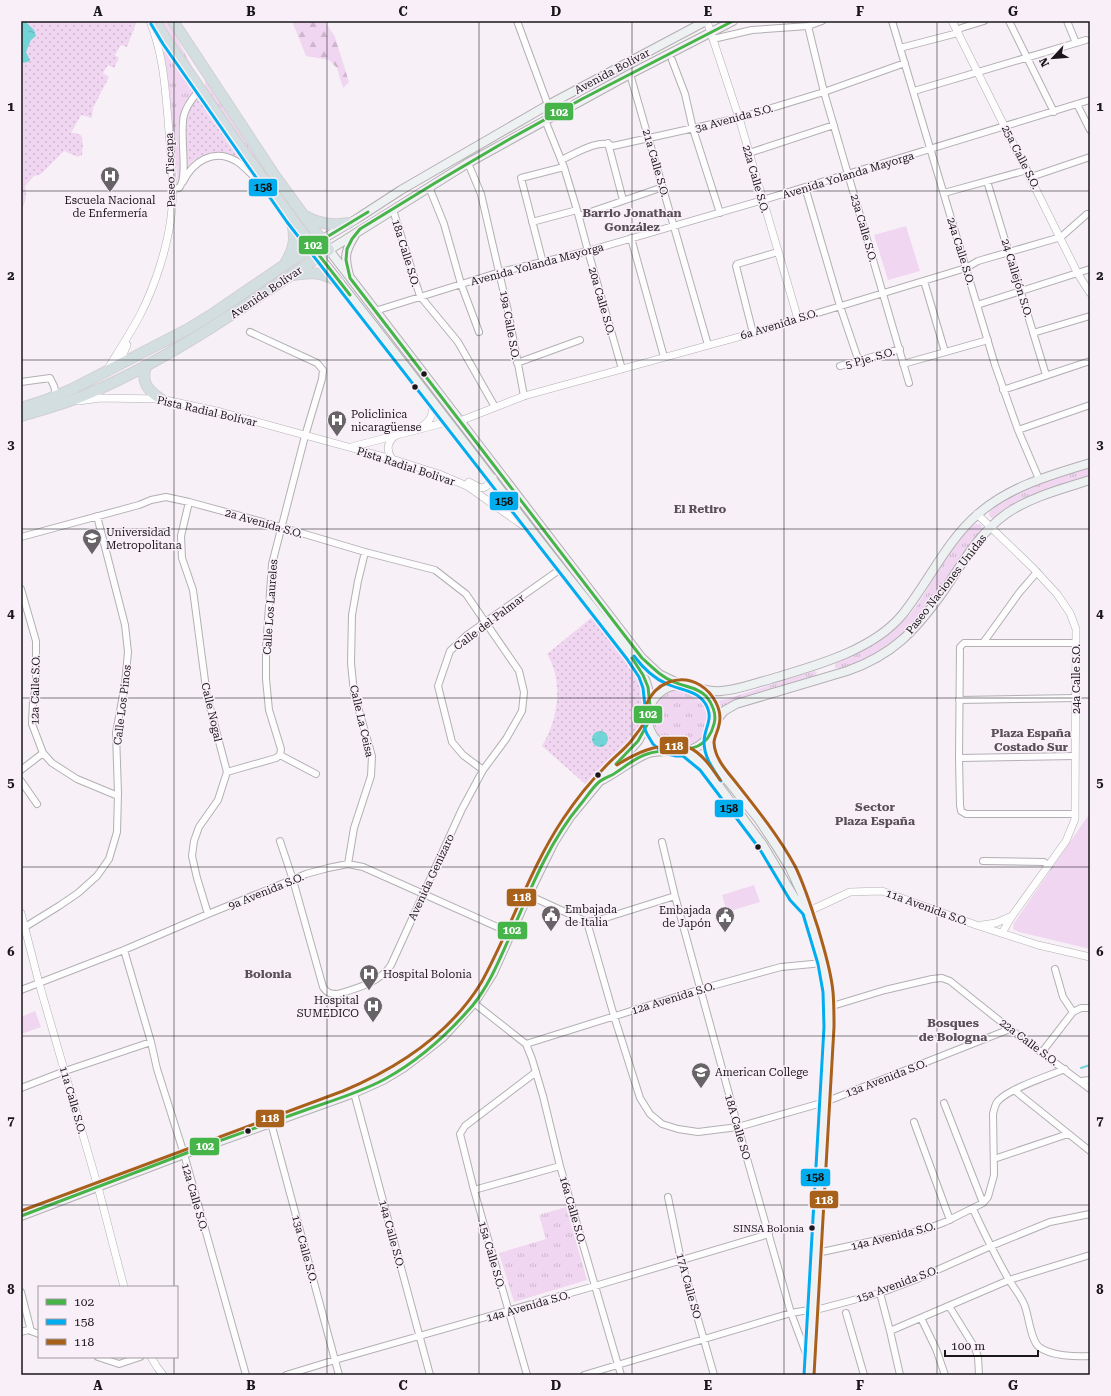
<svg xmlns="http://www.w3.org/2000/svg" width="1111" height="1396" viewBox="0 0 1111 1396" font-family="'Roboto Serif',serif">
<defs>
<pattern id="grass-tufts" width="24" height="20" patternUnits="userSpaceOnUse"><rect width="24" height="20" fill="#f0d6f0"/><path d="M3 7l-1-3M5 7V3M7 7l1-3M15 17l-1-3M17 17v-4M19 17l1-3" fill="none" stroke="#cdb7cd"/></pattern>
<pattern id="forest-firs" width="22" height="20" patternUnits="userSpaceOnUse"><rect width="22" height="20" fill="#f0d6f0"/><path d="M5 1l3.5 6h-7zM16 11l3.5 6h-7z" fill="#cdb7cd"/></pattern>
<pattern id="park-dots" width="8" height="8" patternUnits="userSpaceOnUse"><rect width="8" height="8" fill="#f0d6f0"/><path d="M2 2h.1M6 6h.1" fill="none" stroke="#cdb7cd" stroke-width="1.8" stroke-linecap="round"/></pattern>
<pattern id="water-ripples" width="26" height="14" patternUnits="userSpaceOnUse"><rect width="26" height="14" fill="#73d4d8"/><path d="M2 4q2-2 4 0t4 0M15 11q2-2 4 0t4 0" fill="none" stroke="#63b5b9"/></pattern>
</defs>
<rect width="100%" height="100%" fill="#f7f1f7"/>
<path fill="url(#grass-tufts)" d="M161 21H168L197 76H196Z
M162 40 195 90C191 95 186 101 183 108 174 129 180 154 181 176L180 182 178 185 169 88Z
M205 76 281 192 314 239 281 198 205 89Z
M1090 466V478L993 519 989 516V513L991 510C1022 487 1054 479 1090 466Z
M976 524H980L982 527 981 532C959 557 944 587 924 613 909 634 881 655 856 664 850 666 842 669 835 668V664C866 648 892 637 915 608 932 585 953 538 976 524Z
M814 671 817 672 816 675 727 704 720 710 716 704 717 701 727 699Z
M653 718a28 28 0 1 1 56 0a28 28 0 1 1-56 0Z
M566 1207 587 1280 514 1302 499 1253 546 1239 539 1215Z"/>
<path fill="url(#forest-firs)" d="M292 21H325L335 37 349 82 343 88 337 68 329 60 306 56Z"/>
<path fill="url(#park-dots)" d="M21 21H137L127 47 121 45 115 55 119 58 114 68 108 65 103 73 109 77 93 108 92 118 81 115 71 133H75L81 135 83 144 82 155 78 157 64 151 41 174 34 176 25 186C27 194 26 203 21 210Z
M199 95 248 168C228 148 206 146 186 168 185 136 180 123 199 95Z
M597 613 643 675 650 706 648 714V723L592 790 542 746C558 720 564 682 547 654Z"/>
<path fill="#f0d6f0" d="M906 226 920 271 888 280 874 235Z
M1090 813V949L1019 932 1013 929 1014 923Z
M754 885 760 902 727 912 722 895Z
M35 1011 41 1027 21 1034V1017Z"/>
<path fill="url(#water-ripples)" d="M21 21H25L34 30 36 36 31 40 26 52 30 60 28 62 21 63Z
M592 739a8 8 0 1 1 16 0a8 8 0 1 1-16 0Z"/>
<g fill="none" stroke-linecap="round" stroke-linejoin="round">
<path stroke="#73d4d8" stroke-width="2" d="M1081 1068 1090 1065"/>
<g stroke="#b3afb3" stroke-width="8">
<path id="minor" d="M517 21 548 105
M892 21 995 365 1018 430 1039 479
M1009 21 1054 112
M1067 21 1076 43
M808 26 824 92 909 383
M713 39 752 30 808 26 822 21
M900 48 954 34 961 28 984 21
M672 60 685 94 693 129 720 213
M630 74 708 345
M914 91 1086 40
M1077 104 1090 130
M545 120 564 167 577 210 588 251 622 369
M608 143 623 200
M749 153 834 125
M561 160C575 154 599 138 613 146L739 118 824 92 905 63
M468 163 481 194 508 311 524 396
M1031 177 1090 157
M987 181 1046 375
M183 182C193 161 214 148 236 161 247 168 256 180 266 189
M429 187 444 224 461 284 479 332
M805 187 840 306 859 362
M173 189 179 188C189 177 179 134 184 115 187 104 194 97 200 89
M944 193 1027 170
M393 210 420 296 458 342 495 407
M579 216 663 187
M532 222 577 210
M631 238 664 357
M543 263 521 178 564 167
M924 281 945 352
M977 305 1090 269
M375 311 500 272 588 251 763 200 1090 100
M798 319 966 268 978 261 1061 237 1087 214H1090
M753 333 736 266 737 264 778 252
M1033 333 1090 316
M517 363 580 340
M903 364 988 340
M840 366 900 349
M21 382 50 378 54 386 57 398
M1003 390 1090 361
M1018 430 1090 405
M189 502 181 536 182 558 193 590 207 696 227 772 218 800 199 827 194 841 192 856 197 878 208 914
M21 537 139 505 151 500 166 497 189 502 281 527 365 552 435 570 466 594 519 671 524 692 522 711 506 739 483 770 462 809 391 965C381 982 355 989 338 994 330 994 327 993 323 987L293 880 280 841
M1037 572 1019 593 983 643H964L960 647 959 758 960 805 961 811 966 814H1075
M21 589 36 641V686L33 701 32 724 43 753 52 763 77 779 118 796
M983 643H1076
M959 700 1076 698
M280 755 316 774
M959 758 1075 756
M21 770 43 753
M483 770 463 755 452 742 438 686 450 651 467 635 562 568
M227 772 276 758 280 755 281 749 269 710 266 679V648L272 564 305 436 322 379 323 370 317 363 250 332
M21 781 37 804
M662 842 675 896 738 1127 791 1313 809 1361
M983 861 1044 862 1049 866
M348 864 354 828 371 776 372 756 354 693 351 663 352 615 358 581 365 552
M528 895 587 922 599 920 675 896
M587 922 614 1016 640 1098 650 1114 662 1124 678 1129 698 1132 738 1127 825 1102 1010 1029
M25 927 59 906 78 893 97 876 109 859 117 832 118 793 116 733 125 684 128 652 125 625 97 516
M124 950 151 1042 157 1069 184 1154 246 1375
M1055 969 1063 997 1073 1012
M21 990 124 950 208 914 306 874 328 868 348 864 363 867 511 933
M474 1003 526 1044 532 1059 543 1096 560 1166 621 1375
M829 1007 885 990 932 979 942 978 950 981 1010 1029 1090 1089
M526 1044 701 989 781 967 823 963
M1042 1052 1073 1012 1081 1008H1090
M1081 1081 1090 1080
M21 1088 65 1071 151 1042
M1014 1090 1090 1151
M354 1093 430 1375
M944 1103 983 1203
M914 1122 950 1220
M271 1123 339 1375
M994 1159 1068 1134
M474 1190 560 1166
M668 1197 681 1260 714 1375
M973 1209C984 1233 996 1257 1009 1280 1014 1288 1020 1295 1024 1304 1029 1315 1030 1339 1039 1347 1051 1356 1076 1357 1090 1356
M817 1253 924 1230 945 1222 983 1203 988 1197 994 1175 993 1114C994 1110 995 1103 999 1100 1011 1088 1048 1076 1065 1069
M21 1292 31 1331
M880 1293 890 1331 900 1375
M949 1306 975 1348 978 1357 979 1375
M846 1313 864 1375
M921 1318 936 1349 945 1375
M890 1331 1009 1280 1090 1255
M21 1332 28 1330 39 1334
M98 1357 119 1364 140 1357
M286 1375 335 1360 595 1286 769 1234
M527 1375 474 1190 460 1134 465 1126 536 1072
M584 1375 791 1313 809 1310 812 1311 880 1293 917 1279 991 1246 1050 1222 1090 1214"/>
</g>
<g stroke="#b3afb3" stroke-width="8">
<path id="tertiary" d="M952 21 1078 274 1090 293
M118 366 127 345
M107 370C118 352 130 334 140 315 156 284 169 243 172 208 174 178 170 148 168 119 165 85 163 54 150 21
M79 401 100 398 161 399 221 412 392 459 439 474 467 486 528 529
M460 421 524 396 753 333 798 319 739 118 707 21
M421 427C432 420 434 413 431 400
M351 447 447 422
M392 459C386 450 387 442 395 436
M469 482C482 489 484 492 493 478
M977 514 1033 568 1057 594 1070 613 1076 629 1075 819 1066 841 1012 916 1002 933
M807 912 850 892 882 891 976 925 1038 945 1090 957
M21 913 39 983 98 1187 124 1287
M982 925 996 923 1012 916
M151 1357 157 1367 163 1375"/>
</g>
<g stroke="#b3afb3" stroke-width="10">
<path id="secondary" d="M321 240 358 218 401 190 548 105 706 21
M319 256C391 347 462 439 532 531 556 562 580 592 605 623 619 641 637 660 646 682 649 690 650 698 650 706
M349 275C344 257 345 251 355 235
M648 718a33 33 0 1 1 66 0a33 33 0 1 1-66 0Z
M682 685 659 674 642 658 329 250 468 163 630 74 733 21
M691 686C701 689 711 692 721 691 738 690 755 683 771 679 814 666 872 651 902 615 928 583 947 540 978 514 1010 486 1051 475 1090 463
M715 722 724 711 736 704 847 671C893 655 915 631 943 592 962 564 978 534 1006 514 1030 497 1062 489 1090 480
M710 735 709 746 716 766 759 820 775 844 790 868 802 894 823 963 828 992 829 1027 809 1375
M685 751 700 762 710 774 763 845 794 897 805 910
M602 780C618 772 632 759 649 753 656 751 664 751 671 751
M21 1216 184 1154 354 1093 383 1080 403 1068 424 1052 443 1037 474 1003 493 973 528 895 554 842 570 817 609 770 626 755 638 741 648 723"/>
</g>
<g stroke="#d2d0d2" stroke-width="12">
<path id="trunk" d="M155 21 167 41 240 147 315 250
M305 216C319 224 333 226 349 223
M286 262C294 249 296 238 292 223
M293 275C313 272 320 272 338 281
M146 366C141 382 147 390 161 399
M21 408 46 400 72 389 188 329 214 313 321 240
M21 416C44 409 68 403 90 393 176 356 251 301 329 250L275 176 173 21"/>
</g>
<use href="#minor" stroke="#fefdfe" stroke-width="6"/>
<use href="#tertiary" stroke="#fefdfe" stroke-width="7"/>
<use href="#secondary" stroke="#eef1f2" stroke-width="8"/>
<use href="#trunk" stroke="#d3dee0" stroke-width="10"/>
<g stroke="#f9eff9" stroke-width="6">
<path id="bus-1" d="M350 295 312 246 368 212
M616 764 638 741 648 723V714L650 706 648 687 643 675 632 658
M21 1216C82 1193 143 1169 205 1146 242 1133 278 1120 314 1107 338 1099 363 1091 385 1079 418 1061 448 1034 473 1005 490 984 500 958 511 934 530 890 549 842 580 805 586 798 592 788 599 782 603 779 608 777 612 775 624 768 634 758 647 754 673 745 705 760 714 724 717 714 712 703 706 696 697 687 685 687 674 682 661 677 652 667 642 658L350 278 346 260 347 249 352 239 360 229 435 183 508 140 582 99 733 21"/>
</g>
<g stroke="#f9eff9" stroke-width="6">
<path id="bus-2" d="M151 24 163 44 287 222 627 659 639 677 643 688 645 706 643 713V724L647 734 653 744 663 753 676 756H683L700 770 759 848 790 900 803 914 818 964 823 992 824 1027 804 1375
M634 656C643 668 653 678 667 684 680 690 696 690 705 703 715 719 704 727 704 742 704 757 713 769 721 781"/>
</g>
<g stroke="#f9eff9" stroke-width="6">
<path id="bus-3" d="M617 765C636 753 655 744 678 746 681 746 685 746 688 747 702 753 712 768 720 780
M21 1211 343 1091C398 1068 449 1035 481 983 511 929 529 870 563 819 575 801 589 783 604 768 613 758 624 750 632 740 635 735 641 729 643 724 645 718 643 711 646 705 655 683 679 673 700 685 713 693 723 710 719 725 718 731 714 737 714 743 715 758 725 769 734 780 756 808 778 835 795 866 805 886 811 907 818 928 824 949 831 970 833 992 834 1004 834 1016 834 1027L814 1375"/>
</g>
<use href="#bus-1" stroke="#45b549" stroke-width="3"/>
<use href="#bus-2" stroke="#00adee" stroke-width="3"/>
<use href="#bus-3" stroke="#a8611a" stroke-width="3"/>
</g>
<path fill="none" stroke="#1a171a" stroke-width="1" stroke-opacity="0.55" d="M174 21V1287M327 21V1375M479 21V1375M632 21V1375M784 21V1375M937 21V1375M21 191H1090M21 360H1090M21 529H1090M21 698H1090M21 867H1090M21 1036H1090M21 1205H1090M174 1357V1375"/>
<defs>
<g id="hospital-pin" transform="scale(1)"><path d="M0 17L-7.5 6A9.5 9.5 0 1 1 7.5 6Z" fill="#676367" stroke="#f9eff9"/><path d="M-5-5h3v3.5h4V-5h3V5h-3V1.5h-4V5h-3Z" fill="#fff"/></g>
<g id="university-pin" transform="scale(1)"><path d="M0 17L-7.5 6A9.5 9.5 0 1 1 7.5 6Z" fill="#676367" stroke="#f9eff9"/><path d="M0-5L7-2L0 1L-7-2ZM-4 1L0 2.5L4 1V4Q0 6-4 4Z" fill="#fff"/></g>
<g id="civic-pin" transform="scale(1)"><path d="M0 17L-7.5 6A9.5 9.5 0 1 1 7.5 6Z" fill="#676367" stroke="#f9eff9"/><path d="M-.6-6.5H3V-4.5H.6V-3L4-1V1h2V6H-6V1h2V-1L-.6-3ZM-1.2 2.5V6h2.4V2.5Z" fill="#fff"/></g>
</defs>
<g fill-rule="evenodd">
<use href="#hospital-pin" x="110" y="176"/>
<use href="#hospital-pin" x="337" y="420"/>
<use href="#university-pin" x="92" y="538"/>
<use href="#civic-pin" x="551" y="915"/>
<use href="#civic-pin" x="725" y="916"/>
<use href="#hospital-pin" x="369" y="974"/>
<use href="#hospital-pin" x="373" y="1006"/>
<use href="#university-pin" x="701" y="1072"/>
</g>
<g fill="#1a171a" stroke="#f9eff9" stroke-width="1.5">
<circle cx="424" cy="374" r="3.5"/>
<circle cx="415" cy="387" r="3.5"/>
<circle cx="598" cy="775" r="3.5"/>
<circle cx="758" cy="847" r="3.5"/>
<circle cx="248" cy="1131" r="3.5"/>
<circle cx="812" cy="1228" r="3.5"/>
</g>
<g text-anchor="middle" stroke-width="3" stroke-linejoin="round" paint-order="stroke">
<g font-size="10" fill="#1a171a" stroke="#f9eff9" text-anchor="end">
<text x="804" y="1232">SINSA Bolonia</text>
</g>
<g font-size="11" fill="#1a171a" stroke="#f9eff9">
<text transform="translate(612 71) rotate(-28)" y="4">Avenida Bolívar</text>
<text transform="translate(734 118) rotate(-15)" y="4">3a Avenida S.O.</text>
<text transform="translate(1021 157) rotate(63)" y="4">25a Calle S.O.</text>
<text transform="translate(656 163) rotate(74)" y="4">21a Calle S.O.</text>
<text transform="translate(170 170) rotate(-92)" y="4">Paseo Tiscapa</text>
<text transform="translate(848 175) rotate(-17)" y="4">Avenida Yolanda Mayorga</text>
<text transform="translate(756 179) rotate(74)" y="4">22a Calle S.O.</text>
<text transform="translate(864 228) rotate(74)" y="4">23a Calle S.O.</text>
<text transform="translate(961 251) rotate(73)" y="4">24a Calle S.O.</text>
<text transform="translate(406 253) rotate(73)" y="4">18a Calle S.O.</text>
<text transform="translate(537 264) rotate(-15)" y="4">Avenida Yolanda Mayorga</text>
<text transform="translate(1017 278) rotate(73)" y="4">24 Callejón S.O.</text>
<text transform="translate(266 292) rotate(-34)" y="4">Avenida Bolívar</text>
<text transform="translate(602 301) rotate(74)" y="4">20a Calle S.O.</text>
<text transform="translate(779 324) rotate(-17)" y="4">6a Avenida S.O.</text>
<text transform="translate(510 325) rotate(80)" y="4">19a Calle S.O.</text>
<text transform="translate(870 358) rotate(-16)" y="4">5 Pje. S.O.</text>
<text transform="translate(207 411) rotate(13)" y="4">Pista Radial Bolívar</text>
<text transform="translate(406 466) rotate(18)" y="4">Pista Radial Bolivar</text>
<text transform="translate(264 523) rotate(16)" y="4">2a Avenida S.O.</text>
<text transform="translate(946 584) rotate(-52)" y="4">Paseo Naciones Unidas</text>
<text transform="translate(270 607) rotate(-86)" y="4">Calle Los Laureles</text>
<text transform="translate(489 622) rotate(-37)" y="4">Calle del Palmar</text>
<text transform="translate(1076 679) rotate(-90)" y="4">24a Calle S.O.</text>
<text transform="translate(35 690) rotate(-89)" y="4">12a Calle S.O.</text>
<text transform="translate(122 705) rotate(-83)" y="4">Calle Los Pinos</text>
<text transform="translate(212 712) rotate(77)" y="4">Calle Nogal</text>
<text transform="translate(362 721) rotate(77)" y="4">Calle La Ceisa</text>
<text transform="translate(431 877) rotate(-65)" y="4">Avenida Genízaro</text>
<text transform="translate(266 891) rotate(-22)" y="4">9a Avenida S.O.</text>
<text transform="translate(927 907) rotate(20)" y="4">11a Avenida S.O.</text>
<text transform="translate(673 998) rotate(-17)" y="4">12a Avenida S.O.</text>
<text transform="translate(1029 1042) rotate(37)" y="4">22a Calle S.O.</text>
<text transform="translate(886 1078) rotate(-21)" y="4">13a Avenida S.O.</text>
<text transform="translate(73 1100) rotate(74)" y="4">11a Calle S.O.</text>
<text transform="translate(738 1127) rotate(74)" y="4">18A Calle SO</text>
<text transform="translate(195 1197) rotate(74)" y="4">12a Calle S.O.</text>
<text transform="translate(573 1210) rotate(74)" y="4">16a Calle S.O.</text>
<text transform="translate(392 1234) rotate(75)" y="4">14a Calle S.O.</text>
<text transform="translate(893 1236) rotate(-14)" y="4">14a Avenida S.O.</text>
<text transform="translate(305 1249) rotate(75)" y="4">13a Calle S.O.</text>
<text transform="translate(492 1255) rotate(74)" y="4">15a Calle S.O.</text>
<text transform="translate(897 1284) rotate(-20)" y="4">15a Avenida S.O.</text>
<text transform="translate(689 1286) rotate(75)" y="4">17A Calle SO</text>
<text transform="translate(528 1306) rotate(-16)" y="4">14a Avenida S.O.</text>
</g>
<g font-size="11" fill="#1a171a" stroke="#f9eff9" text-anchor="start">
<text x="110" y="204" text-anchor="middle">Escuela Nacional<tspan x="110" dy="13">de Enfermería</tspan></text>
<text x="351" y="418">Policlinica<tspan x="351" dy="13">nicaragüense</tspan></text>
<text x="106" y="536">Universidad<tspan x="106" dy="13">Metropolitana</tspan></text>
<text x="565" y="913">Embajada<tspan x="565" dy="13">de Italia</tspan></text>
<text x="711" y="914" text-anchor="end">Embajada<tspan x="711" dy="13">de Japón</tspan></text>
<text x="383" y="978">Hospital Bolonia</text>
<text x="359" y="1004" text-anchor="end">Hospital<tspan x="359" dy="13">SUMEDICO</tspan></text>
<text x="715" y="1076">American College</text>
</g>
<g font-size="12" font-weight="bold" fill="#584f58" stroke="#f9eff9">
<text x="632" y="217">Barrio Jonathan<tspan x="632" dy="14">González</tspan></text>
<text x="700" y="513">El Retiro</text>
<text x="1031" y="737">Plaza España<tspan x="1031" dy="14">Costado Sur</tspan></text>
<text x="875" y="811">Sector<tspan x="875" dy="14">Plaza España</tspan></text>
<text x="268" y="978">Bolonia</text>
<text x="953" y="1027">Bosques<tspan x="953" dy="14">de Bologna</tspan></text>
</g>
</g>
<g stroke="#f9eff9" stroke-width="1.5">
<rect x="544" y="102" width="30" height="19" rx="4" fill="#45b549"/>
<rect x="248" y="178" width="30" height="19" rx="4" fill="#00adee"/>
<rect x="298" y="235" width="31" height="20" rx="4" fill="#45b549"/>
<rect x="489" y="491" width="30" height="20" rx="4" fill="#00adee"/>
<rect x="633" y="705" width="30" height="19" rx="4" fill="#45b549"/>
<rect x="659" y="736" width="30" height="19" rx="4" fill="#a8611a"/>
<rect x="714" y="799" width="30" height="19" rx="4" fill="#00adee"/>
<rect x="506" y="888" width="31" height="19" rx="4" fill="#a8611a"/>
<rect x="497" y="921" width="31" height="19" rx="4" fill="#45b549"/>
<rect x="255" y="1109" width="30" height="19" rx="4" fill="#a8611a"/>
<rect x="189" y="1137" width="31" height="19" rx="4" fill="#45b549"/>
<rect x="800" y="1168" width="31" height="19" rx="4" fill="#00adee"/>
<rect x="809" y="1190" width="30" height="19" rx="4" fill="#a8611a"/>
</g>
<g font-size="11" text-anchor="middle" font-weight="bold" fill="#fff">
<text x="559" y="116">102</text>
<text x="313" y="249">102</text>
<text x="648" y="718">102</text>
<text x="674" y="750">118</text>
<text x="522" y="901">118</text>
<text x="512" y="934">102</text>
<text x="270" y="1122">118</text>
<text x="205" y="1150">102</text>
<text x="824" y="1204">118</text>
</g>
<g font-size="11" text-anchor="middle" font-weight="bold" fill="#111">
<text x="263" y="191">158</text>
<text x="504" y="505">158</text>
<text x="729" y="812">158</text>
<text x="815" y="1181">158</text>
</g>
<rect width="1111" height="1396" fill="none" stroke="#f9eff9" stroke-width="44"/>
<rect x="38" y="1286" width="140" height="72" fill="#f9eff9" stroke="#a099a0"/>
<rect x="46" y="1299" width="20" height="6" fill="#45b549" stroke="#a099a0"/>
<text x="74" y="1306" font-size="12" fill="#1a171a">102</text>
<rect x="46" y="1319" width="20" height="6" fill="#00adee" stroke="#a099a0"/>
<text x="74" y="1326" font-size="12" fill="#1a171a">158</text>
<rect x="46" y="1339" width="20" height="6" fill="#a8611a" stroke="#a099a0"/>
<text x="74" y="1346" font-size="12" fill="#1a171a">118</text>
<g transform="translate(1053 58) rotate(244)" stroke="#f9eff9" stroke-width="3" paint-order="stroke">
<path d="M0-3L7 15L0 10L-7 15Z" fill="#1a171a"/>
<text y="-6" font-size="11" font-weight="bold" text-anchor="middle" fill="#1a171a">N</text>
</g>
<path d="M945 1350v6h93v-6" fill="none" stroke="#1a171a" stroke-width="2"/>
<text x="951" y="1350" font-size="12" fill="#1a171a" stroke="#f9eff9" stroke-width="3" paint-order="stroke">100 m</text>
<rect x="22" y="22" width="1067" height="1352" fill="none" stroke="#1a171a" stroke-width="1.5"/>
<g font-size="13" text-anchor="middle" font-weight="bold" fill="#1a171a">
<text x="98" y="16">A</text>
<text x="251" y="16">B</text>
<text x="403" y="16">C</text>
<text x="556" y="16">D</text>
<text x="708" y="16">E</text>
<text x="860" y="16">F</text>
<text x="1013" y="16">G</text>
<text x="11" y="111">1</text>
<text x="1100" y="111">1</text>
<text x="11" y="280">2</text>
<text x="1100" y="280">2</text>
<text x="11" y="449">3</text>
<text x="1100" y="449">3</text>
<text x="11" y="618">4</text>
<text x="1100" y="618">4</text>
<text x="11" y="787">5</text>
<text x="1100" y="787">5</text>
<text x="11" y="956">6</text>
<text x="1100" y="956">6</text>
<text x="11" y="1125">7</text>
<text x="1100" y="1125">7</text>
<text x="11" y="1294">8</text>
<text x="1100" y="1294">8</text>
<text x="98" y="1390">A</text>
<text x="251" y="1390">B</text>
<text x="403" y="1390">C</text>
<text x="556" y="1390">D</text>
<text x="708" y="1390">E</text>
<text x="860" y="1390">F</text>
<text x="1013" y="1390">G</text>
</g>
</svg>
